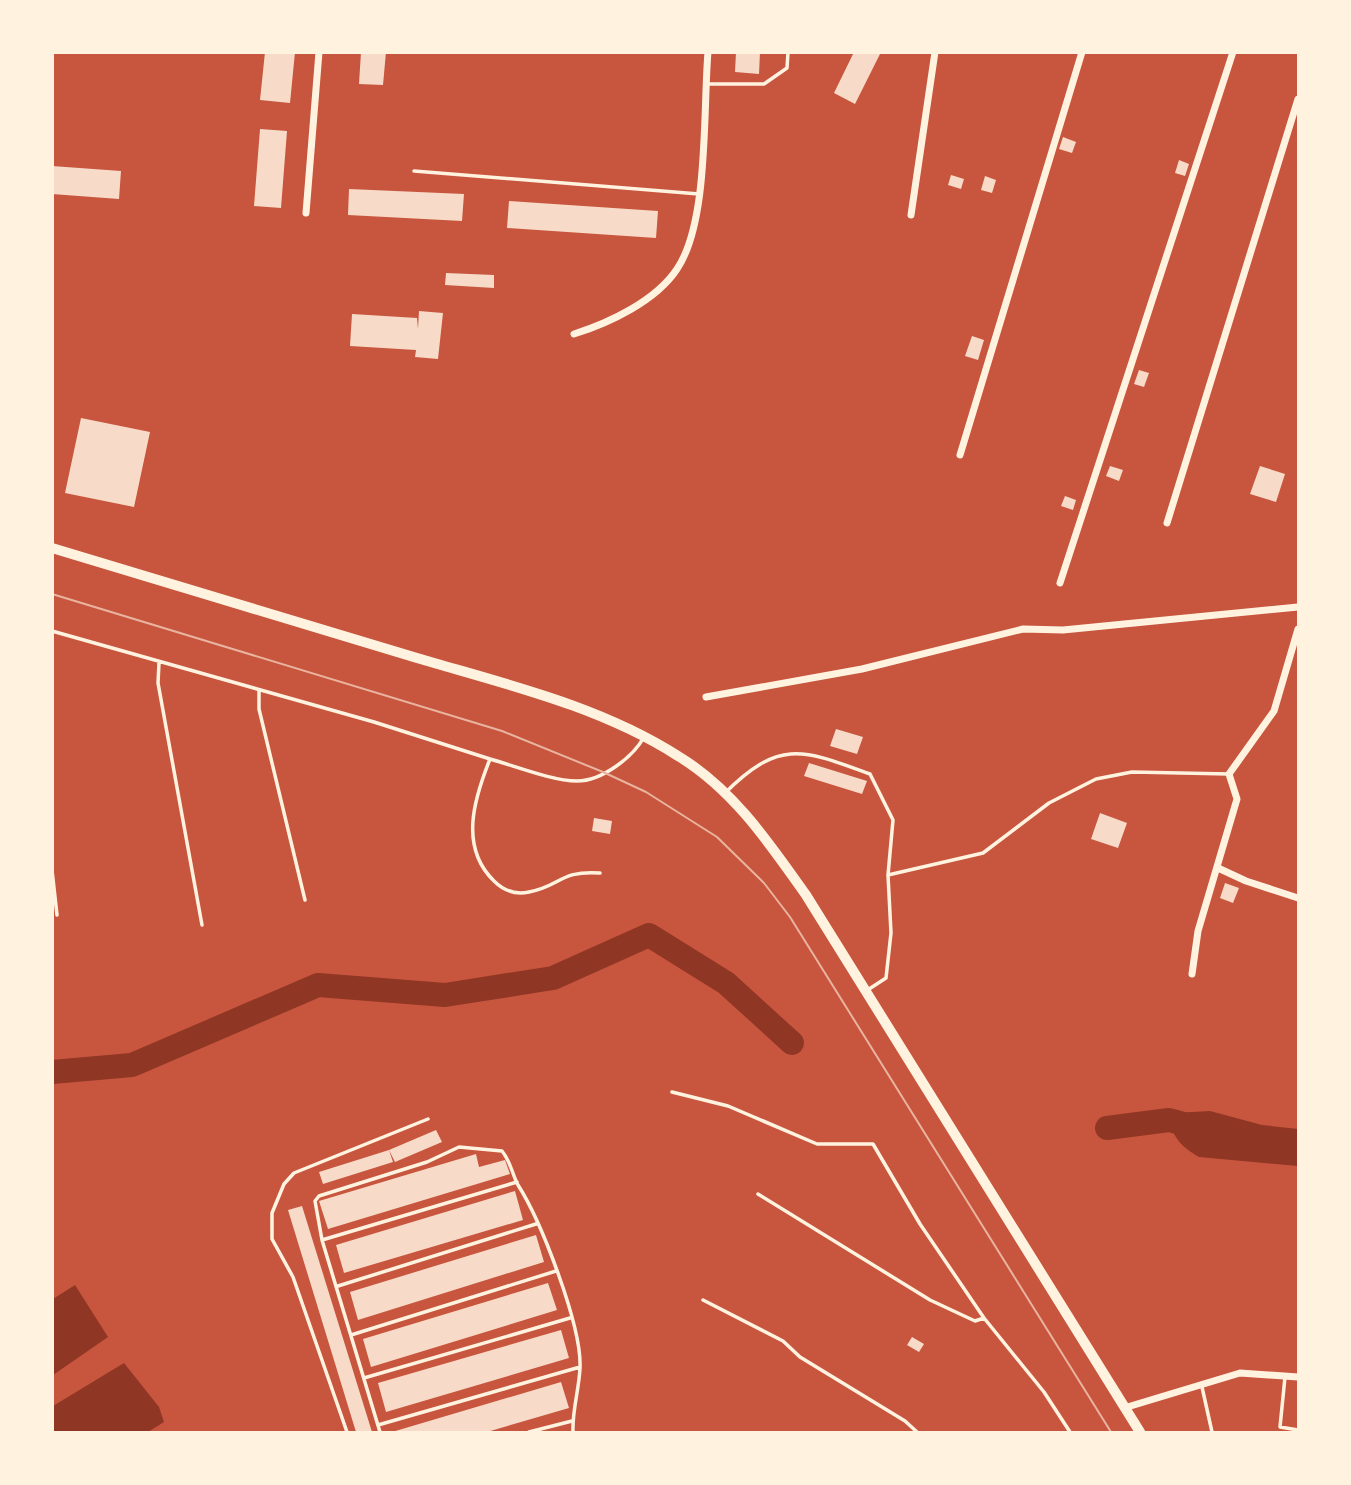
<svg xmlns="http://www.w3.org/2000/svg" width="1351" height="1485" viewBox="0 0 1351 1485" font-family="Raleway,sans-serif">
<rect width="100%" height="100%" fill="#c8553d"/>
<path fill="#8f3625" d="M1210 1111 1262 1125 1298 1129V1166L1199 1157C1182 1147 1174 1139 1169 1120L1174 1113Z
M75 1285 108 1337 53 1375V1299Z
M124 1363 159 1407 164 1422 148 1432H53V1406Z"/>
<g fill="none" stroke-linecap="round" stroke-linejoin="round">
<path stroke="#8f3625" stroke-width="24" d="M52 1072 132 1065 318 985 445 995 553 978 649 935 726 983 792 1043
M1107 1128 1169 1120 1199 1128"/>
</g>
<path fill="#f7dbc8" d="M265 52H295L290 103 260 100Z
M361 52H386L383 85 359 84Z
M736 52H760L759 74 735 72Z
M854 52H881L855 104 834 93Z
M260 129 287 131 281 208 254 206Z
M1063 137 1076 142 1072 153 1059 149Z
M1179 160 1189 164 1185 176 1175 173Z
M52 166 121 171 119 199 52 194Z
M951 175 964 179 961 189 948 185Z
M985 176 996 180 992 193 981 190Z
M349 189 464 194 462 221 348 215Z
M509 201 658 211 656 238 507 228Z
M446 273 494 275V288L445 285Z
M419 311 443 313 438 359 415 357 416 350 350 346 352 314 417 318 418 329Z
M972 336 984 340 978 360 965 356Z
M1139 370 1149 373 1144 387 1134 384Z
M81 418 150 432 134 507 65 493Z
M1110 466 1123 470 1119 481 1106 476Z
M1260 466 1285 474 1276 502 1250 494Z
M1065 496 1076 500 1073 510 1061 506Z
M836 729 863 737 857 754 830 746Z
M809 763 867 781 862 794 804 776Z
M1100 813 1127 823 1118 848 1091 839Z
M594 818 612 821 610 834 592 831Z
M1225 883 1239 888 1233 903 1220 898Z
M436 1130 442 1142 395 1162 389 1150Z
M389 1150 393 1162 323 1184 319 1172Z
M476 1154 479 1167 505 1160 510 1174 328 1229 319 1201Z
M515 1191 523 1220 344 1273 336 1245Z
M302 1206 372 1432H356L288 1210Z
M536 1235 544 1262 358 1320 350 1292Z
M548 1283 557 1310 371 1367 363 1339Z
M561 1330 569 1358 386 1412 378 1383Z
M912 1337 924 1344 919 1352 907 1345Z
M561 1382 569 1408 487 1432H392Z"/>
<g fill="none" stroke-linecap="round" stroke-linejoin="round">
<path stroke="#fff3e0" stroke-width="3.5" d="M707 84H764L787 68 788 52
M414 171 699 194
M52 631 374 722 490 759C474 799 459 847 494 881 504 891 515 895 529 892 561 886 560 870 600 873
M159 663 158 683 202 925
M259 690V709L305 900
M490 759C515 766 553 781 577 781 602 781 633 757 644 737
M725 793C780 738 804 750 870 774L893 820 888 875 891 933 886 978 866 991
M52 870 57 915
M888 875 983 853 1049 803 1096 779 1132 772 1229 774
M672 1092 728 1106 817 1144H873L920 1224 984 1318 1044 1392 1070 1432
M758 1194 930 1300 975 1321 984 1318
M322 1240 517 1182
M338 1286 536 1224
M703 1300 783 1341 800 1357 905 1421 917 1432
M351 1335 556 1271
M1285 1377 1280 1427 1298 1430
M364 1378 570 1318
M1202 1387 1212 1432
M378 1425 580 1367
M347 1432 293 1277 272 1239V1213L284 1184 294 1173 428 1119
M380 1432 322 1240 315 1201 319 1196 427 1162 459 1147 502 1151C511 1162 512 1174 518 1185 541 1221 582 1326 580 1368 579 1390 572 1411 573 1432
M529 1432 572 1421"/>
<path stroke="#fff3e0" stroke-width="7" d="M306 213 319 52
M911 215 935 52
M574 334C609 323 656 301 677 269 709 222 703 110 708 52
M960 455 1082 52
M1167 523 1298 99
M1060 583 1233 52
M706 697 862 669 1023 629 1063 630 1298 607
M1218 868 1246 881 1298 898
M1192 974 1198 931 1237 799 1229 774 1274 711 1298 629
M1124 1408 1240 1373 1298 1377"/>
<path stroke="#fff3e0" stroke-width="10" d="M52 548C174 585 295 621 417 658 505 684 600 706 678 756 733 789 770 844 806 895L1140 1432"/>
<path stroke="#e9b49f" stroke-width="2" d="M52 594 502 731 603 772 646 792 717 837 764 883 790 917 1111 1432"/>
</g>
<rect width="1351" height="1485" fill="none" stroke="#fff3e0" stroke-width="108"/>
</svg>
